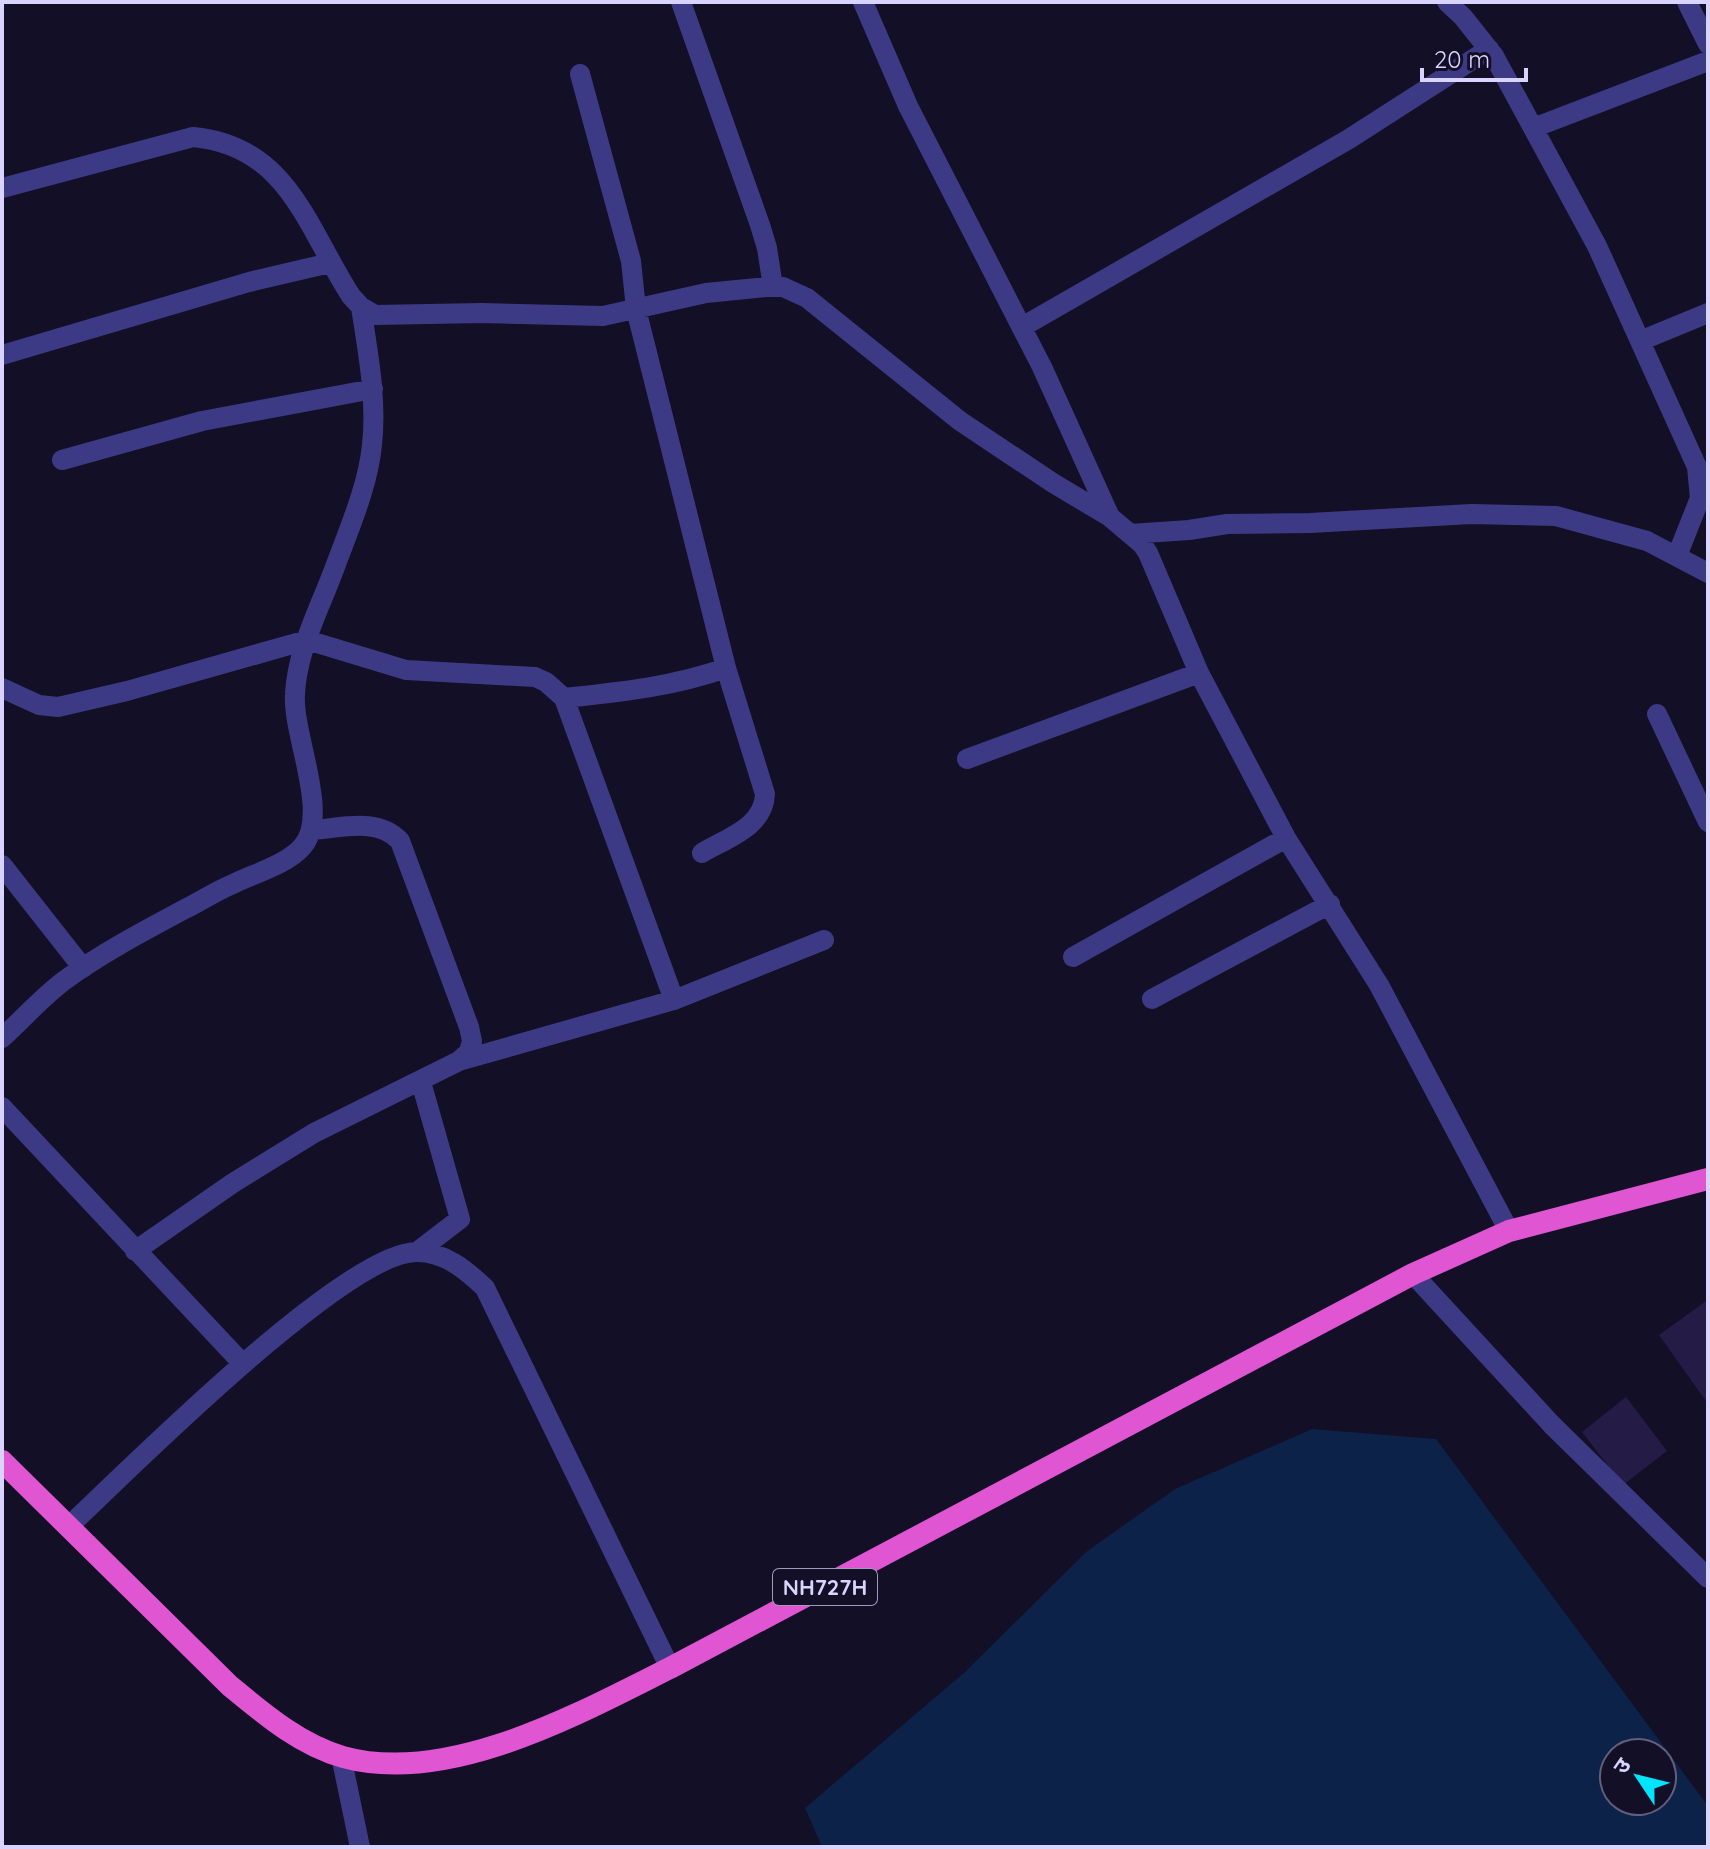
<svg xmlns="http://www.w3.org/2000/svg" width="1710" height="1849" viewBox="0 0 1710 1849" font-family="Quicksand,'Noto Sans Devanagari',sans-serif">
<rect width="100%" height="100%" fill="#130f26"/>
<path fill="#0c2248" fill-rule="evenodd" d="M1312 1429 1436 1439 1708 1806V1847H822L805 1808 965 1672 1086 1552 1175 1489ZM1614 1753H1662V1801H1614Z"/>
<path fill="#241b47" d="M1706 1301 1708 1304V1404L1659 1335Z
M1626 1397 1667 1451 1623 1485 1582 1432Z"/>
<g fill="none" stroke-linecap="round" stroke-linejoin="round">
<path stroke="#3d3a85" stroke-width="20" d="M681 2 760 225 767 248 773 287
M863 2 908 106 1042 367 1110 517
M1447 2 1463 17 1494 56 1597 246 1697 467 1700 498 1677 556
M1687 2 1708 44
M580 74 631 261 636 309 726 668 765 794C764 827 727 838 702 853
M1533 128 1708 61
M2 188 193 137C288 146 306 226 351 296L361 307 375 315 482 313 603 316 706 293 766 287H783L807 298 960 421 1053 483 1110 517 1142 544 1148 553 1199 673 1286 838 1379 985 1509 1231
M1022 327 1349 139 1489 49
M1640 341 1708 313
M2 355 249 282 330 263
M62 460 202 421 373 389
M1130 534 1189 530 1227 524 1310 523 1471 514 1556 516 1647 541 1708 573
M2 688 39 705 58 707 127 691 307 640 406 670 535 677 546 682 564 698 674 1000
M564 698C620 692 672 687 726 668
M1657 714 1708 822
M967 759 1199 673
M2 865 83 968
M1073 957 1286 838
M1152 999 1330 904
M2 1038C23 1019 42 997 65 980 102 953 144 931 185 909 201 901 216 891 233 884 255 873 286 865 302 847 331 815 292 735 295 694 297 650 320 608 335 567 349 529 368 486 372 445 377 399 368 353 361 307
M459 1061 674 1000 824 940
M2 1107 243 1364
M135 1251 233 1183 314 1133 459 1061 469 1052 472 1041 469 1027 400 841C378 817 342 828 312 830
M417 1252 460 1219 421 1082
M1413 1274 1552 1425 1708 1578
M69 1526C128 1471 346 1251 417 1252 445 1252 466 1270 485 1288L670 1668
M341 1756 360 1847"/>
<path stroke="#e055d1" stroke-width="22" d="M2 1461 230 1686C264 1714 300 1745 343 1757 448 1786 578 1714 670 1668L1413 1274 1509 1231 1708 1179"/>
</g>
<g text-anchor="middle" stroke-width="8" stroke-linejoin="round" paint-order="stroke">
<rect fill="#130f26" stroke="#9e99be" stroke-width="2" x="773" y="1569" width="104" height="36" rx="6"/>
<g font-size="22" font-weight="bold" fill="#d9d4ff">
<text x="825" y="1595">NH727H</text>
</g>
</g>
<rect width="1710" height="1849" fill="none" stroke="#d9d4ff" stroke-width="8"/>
<g transform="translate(1638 1777) rotate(305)"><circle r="38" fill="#130f26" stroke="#625e7d" stroke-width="2"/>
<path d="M0-6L14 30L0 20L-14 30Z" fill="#00e5ff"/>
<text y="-12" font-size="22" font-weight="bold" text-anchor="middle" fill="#d9d4ff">उ</text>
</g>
<path d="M1422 68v12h104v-12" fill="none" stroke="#d9d4ff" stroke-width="4"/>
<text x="1434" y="68" font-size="24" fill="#d9d4ff" stroke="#130f26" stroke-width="6" paint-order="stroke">20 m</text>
</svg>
